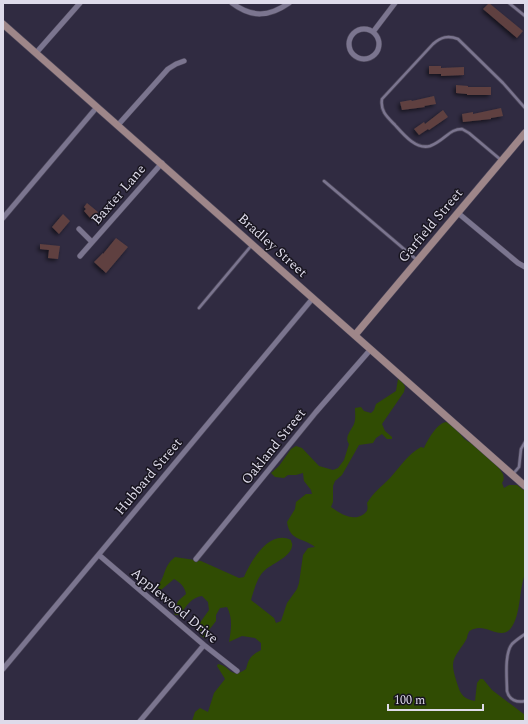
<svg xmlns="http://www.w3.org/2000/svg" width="528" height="724" viewBox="0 0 528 724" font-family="Spectral,serif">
<defs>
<filter id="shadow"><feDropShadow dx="-2" dy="2" stdDeviation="2" flood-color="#0009"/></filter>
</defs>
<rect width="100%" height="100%" fill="#302b41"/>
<path fill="#304c03" d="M398 379 402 381 405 387 404 392 382 424 385 431 392 437V439H387L382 434 376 438 373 443 359 445 342 475 335 481 333 486V502L331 507C341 514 353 522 364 514 368 511 368 508 367 503 373 493 382 486 390 478 400 467 408 454 421 447L424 448C427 441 437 423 446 422 454 422 460 436 466 440 468 442 470 442 472 443 481 449 498 465 503 474 504 478 504 480 502 483L504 488 509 485H517L525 491V574C519 589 521 615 511 628 501 641 487 624 474 629 473 629 469 631 469 632 468 633 467 637 467 638 463 647 453 655 453 665 453 671 456 680 458 686 461 696 465 699 475 701L477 683 480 679H483L492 690 525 715V721H192L195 712 200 708 208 712 214 693 225 679 217 666 218 664C231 666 230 680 246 669 249 658 250 656 261 650V643L255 638 242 636 229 642C231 630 233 618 227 607L220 608 216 615V621L209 630 206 639 200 635 199 624 209 610 208 602 202 596C192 597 186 606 180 615H175L174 612 178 601 186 594C185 587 180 582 174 579L161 590 156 587C166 579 162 567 175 557L201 561 239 578 244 577C251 561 269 529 291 540 291 542 293 544 292 546 291 557 271 564 264 571 258 576 253 592 251 600L274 618 276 623 281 621 287 603 297 589 299 583 303 555 308 548 315 547C303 537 290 542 287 522L295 509 296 502 306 494H312L311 490 304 481 303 473 296 475H288L284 478 275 477 271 473 279 466 291 449 296 446 302 448 319 466 333 470 338 468 344 460 349 444C344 437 351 431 354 424 356 419 355 413 355 408L361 407 364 411 371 413 374 410 376 404 396 391Z"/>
<path fill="#5e4140" filter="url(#shadow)" d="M489 3 523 31 517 38 483 9Z
M429 66H441V68L464 67V75L441 76V74H429Z
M456 85 468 86V87H491V95H467V94L456 93Z
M434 96 436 104 424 106 425 107 402 110 400 102 411 100 412 101Z
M501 108 503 116 491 118V119L463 122 462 114 473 112V114Z
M443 110 448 117 429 130 428 129 419 135 414 129 424 122 425 124Z
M87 203 98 212 92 220 84 211 86 209 84 207Z
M63 214 70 221 59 234 52 227Z
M116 238 128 247 106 273 94 262 103 253V254Z
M40 244 60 246 58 259 48 258 49 250 40 249Z"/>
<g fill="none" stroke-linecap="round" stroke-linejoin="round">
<g stroke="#4c475a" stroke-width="4">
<path id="lane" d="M509 3 525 16
M501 160 469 133 462 129C455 129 451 132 446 136 441 140 436 144 430 146 416 150 403 134 395 125 387 117 380 111 382 99L433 44C441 37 448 35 458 39L503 83 525 108
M324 181 417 260
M199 308 251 246
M513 474 519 467 521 449 525 442
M525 634C521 637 516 640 512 644 504 654 507 679 507 691 509 700 517 703 525 701"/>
</g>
<g stroke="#4c475a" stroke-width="6">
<path id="street" d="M232 3C252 18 269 17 289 3
M349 44a15 15 0 1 1 30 0a15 15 0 1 1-30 0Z
M373 32 395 3
M36 53 80 3
M118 125 168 69 176 64 184 61
M458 213 518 263 525 267
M3 218 97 107
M79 229 92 242
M80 256 162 163
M99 555 204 645 237 671
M196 559 316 412 371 349
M3 669 313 298
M140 721 204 645"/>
</g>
<g stroke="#4c475a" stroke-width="8">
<path id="secondary" d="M3 24 525 486
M355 335 525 133"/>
</g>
<use href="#lane" stroke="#7b758f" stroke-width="2.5"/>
<use href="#street" stroke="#7b758f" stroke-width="5"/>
<use href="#secondary" stroke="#9e8689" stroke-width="7"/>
</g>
<g text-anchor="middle" stroke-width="3" stroke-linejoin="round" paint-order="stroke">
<g font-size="14" fill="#dedbea" stroke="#18151f">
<text transform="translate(118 194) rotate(-49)" y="5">Baxter Lane</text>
<text transform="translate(430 225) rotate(-50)" y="5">Garfield Street</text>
<text transform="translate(273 245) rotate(42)" y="5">Bradley Street</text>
<text transform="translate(273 446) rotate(-51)" y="5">Oakland Street</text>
<text transform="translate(148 476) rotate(-50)" y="5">Hubbard Street</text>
<text transform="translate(175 605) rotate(40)" y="5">Applewood Drive</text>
</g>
</g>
<rect width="528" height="724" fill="none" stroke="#dedbea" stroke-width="8"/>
<path d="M388 704v6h95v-6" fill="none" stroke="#dedbea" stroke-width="2"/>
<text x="394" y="704" font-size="12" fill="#dedbea" stroke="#18151f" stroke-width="3" paint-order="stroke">100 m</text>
</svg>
